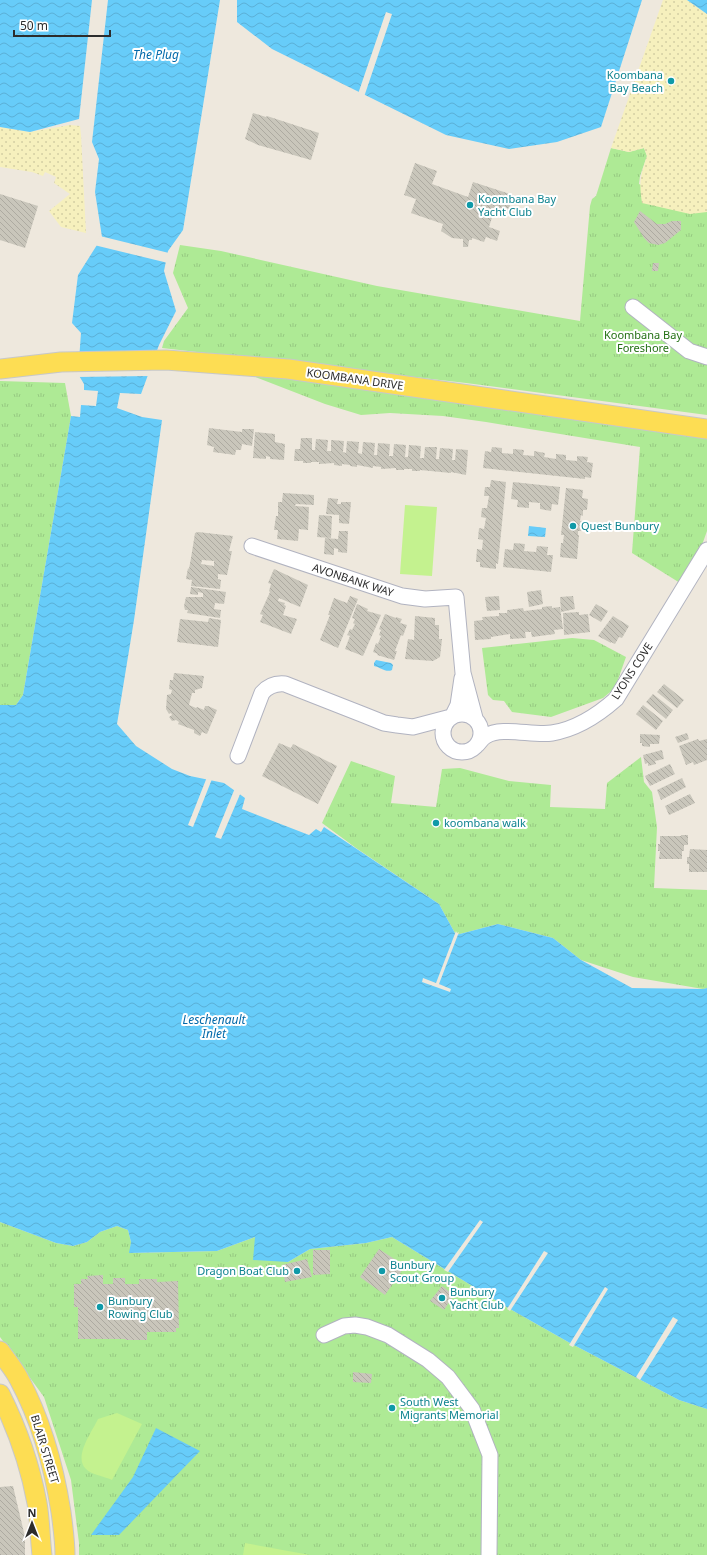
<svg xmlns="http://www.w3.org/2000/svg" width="707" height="1555" viewBox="0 0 707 1555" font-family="'Noto Sans',sans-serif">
<defs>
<pattern id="grass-tufts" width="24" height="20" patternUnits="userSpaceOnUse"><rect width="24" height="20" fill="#aeea95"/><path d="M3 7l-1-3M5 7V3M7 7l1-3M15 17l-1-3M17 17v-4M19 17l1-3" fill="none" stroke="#96c981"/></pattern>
<pattern id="sand-dots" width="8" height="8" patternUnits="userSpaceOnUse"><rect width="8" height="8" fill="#f6f0bd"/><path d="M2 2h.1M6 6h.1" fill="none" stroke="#d3cea3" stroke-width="1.8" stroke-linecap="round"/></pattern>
<pattern id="water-waves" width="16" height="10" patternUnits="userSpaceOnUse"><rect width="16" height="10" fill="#67ccf9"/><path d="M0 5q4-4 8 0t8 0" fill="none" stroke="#5aafd6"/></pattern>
<pattern id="building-back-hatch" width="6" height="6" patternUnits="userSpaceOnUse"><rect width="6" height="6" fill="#c9c6bb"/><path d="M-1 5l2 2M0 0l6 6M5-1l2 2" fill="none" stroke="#adaaa1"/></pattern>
</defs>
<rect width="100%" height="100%" fill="#eee8dd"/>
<path fill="url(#grass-tufts)" d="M611 148 629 152 644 148 647 156 640 176 639 184 701 212H707V415L466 383 162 348 164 341 188 308 173 273 180 245 221 251 377 286 580 321 590 206 592 199 596 196Z
M240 371 707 438V531L702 545 680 583 632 553 640 447 486 422 443 416 390 413 361 415 325 404Z
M0 381 65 383 71 416 23 695 16 705H0Z
M572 638 594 640 626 657 615 688 603 698 551 717 512 712 504 701 493 700 488 695 482 648Z
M641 757 644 782 652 792 657 827 654 888 707 890V988L703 989 633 977 581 960 553 938 498 924 456 935 439 904 356 848 322 823 351 761 395 776 391 803 436 807 442 769 460 768 509 781 551 785 550 807 605 809 607 783Z
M0 1222 56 1243 73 1246 87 1242 100 1232 117 1226 128 1230 131 1242 130 1253 217 1251 255 1237 288 1262 310 1249 366 1243 392 1237 510 1309 570 1343 679 1400 707 1409V1555H79V1543L71 1480 44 1397 0 1337Z"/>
<path fill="url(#sand-dots)" d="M663 0H687L707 14V212L690 214 642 203C639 182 640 177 647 156L644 148 629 152 611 148Z
M70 125 80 126 81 135 86 233 61 227 49 211 70 194 54 183 56 177 45 172 43 176 32 172 0 167V127L30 132Z"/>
<path fill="#c4f28f" d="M405 505 437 507 432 576 400 574Z
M117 1413 142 1424 112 1480C106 1477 90 1474 86 1469 73 1457 92 1432 98 1419Z
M245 1543 310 1555H243Z"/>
<path fill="url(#water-waves)" d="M0 0H92L79 119 30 132 0 127Z
M108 0H220L183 230 168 251 164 271 176 311 159 345 141 394 120 393 117 408 142 417 162 420 134 620 117 724 136 746 172 769 190 776 224 783 245 798 242 809 309 835 316 829 321 832 324 827 439 904 456 935 498 924 553 938 581 960 632 988 703 989 707 988V1409L679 1400 570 1343 510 1309 392 1237 366 1243 310 1249 288 1262 253 1260 255 1237 217 1251 129 1253 131 1242 128 1230 117 1226 100 1232 87 1242 73 1246 56 1243 0 1222V705H16L23 695 71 416 80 417 81 405 96 406 98 391 84 390V384L78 374 81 333 72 323 78 275 102 237 95 192 99 159 92 142Z
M237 0H642L601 127 557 142 509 149 446 135 272 49 237 22Z
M687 0H707V14Z
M529 526 546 528 545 537 528 536Z
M376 660 391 663 393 665 392 670C386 673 380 667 374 666V663Z
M156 1428 200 1451 119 1535H91L133 1477Z"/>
<path fill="#eee8dd" d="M386 12 392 14 364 97 358 94Z
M100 236 169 253 168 263 94 245Z
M158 353 150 376 77 377 76 374 77 354Z
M207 777 212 779 193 827 188 825Z
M235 788 241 792 221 839 215 837Z
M456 931 457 933 459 932 439 984 451 989 450 992 422 982 423 978 436 983Z
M480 1220 483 1222 448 1272 444 1270Z
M544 1251 548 1253 510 1311 507 1309Z
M605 1287 608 1289 573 1347 569 1345Z
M673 1317 678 1320 640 1380 636 1377Z"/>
<path fill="url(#building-back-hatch)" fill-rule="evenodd" d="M253 113 266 117 267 116 319 133 311 160 258 145 245 139Z
M415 163 437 171 432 184 468 197 473 182 513 195 508 212 495 208 489 227 500 231 497 241 486 237 484 242 472 238V240H469L468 247H463V239L452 238 441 231 443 224 411 213 416 199 404 195Z
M0 194 38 206 25 248 0 240Z
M640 211 657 224H665L672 221H681V230L665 243 658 245 649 243 644 238 634 222Z
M653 263H659L658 271H652Z
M209 428 242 432V429H254L252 446 242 444 241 450H236L235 455 213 452 214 447 207 445Z
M255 432 275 434V442L285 444 284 460 270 459V457L266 456V459L253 458Z
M301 438H312V450H315L316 439 328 440 327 451H331V440L344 441 343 452 346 453 347 441 359 442 358 453 362 454 363 442 375 443 374 455H377L378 443 390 444 389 456H393L394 444 406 445 405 457H408L409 445 421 446 420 458H424L425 447H437L436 459H439L440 448 453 449 452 460H455L456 449 468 450 466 475 451 472V473L420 470V471H412V469H404V470H396V468L381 469V467L373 466V468L357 465V467L350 466V465L342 464V466L334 465V463L319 464V462H311V463H303V461H294L295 449H300Z
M492 447 502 448V453L513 454V449L524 450 523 455 534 456V451L545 453 544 457 556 459V454L566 455V460L577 461V456L588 457 587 462 593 463 591 478 585 477V479L483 468 485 451 491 452Z
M491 480 506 482 498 564 496 563V569L480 567V562H476L477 549 482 550 483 540 478 539 479 528 484 529 486 518 481 517 482 508H487L489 496H484L485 487H490Z
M513 482 560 487 558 505 552 504 551 511 540 509V503L529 502V508L517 507 518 500 511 499Z
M566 488 583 490 582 498 588 499 587 510H583V516L581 515 580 521H584L583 531H578V535H579L577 559 560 557 561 543H563L564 535H561Z
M283 493 314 495V505L296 504 295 506 309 507 308 530 299 529 298 541 277 539 278 530H274L276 516H278V502H282Z
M328 498 338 499 337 504H341V502H351L349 524 339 523V515L326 514Z
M319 515 332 516 331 538 317 537Z
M339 531H348L347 553 338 552V549L334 548V555L324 554 325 538 338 539Z
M198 532 233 536 229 551H232L227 575 218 574V579L221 580 220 589 191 586 192 580 186 579 188 568 189 569 191 558 195 533ZM202 560 214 561V566L201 564Z
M514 543 525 544 524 551 536 552 537 546 548 547 547 555H553L551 572 503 567 505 549 513 550Z
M274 569 308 585 300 607 279 598 278 601 285 603 284 605 286 606 283 615 297 619 291 634 260 622 263 615 260 614 270 592 269 591 271 584 268 583Z
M191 587 226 592 224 604 215 603 214 609 221 610 220 618 187 613 188 610H185L184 606 186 597H203V593L198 592V595L190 594Z
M541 590 543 604 529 607 527 592Z
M350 596 358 599 338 648 320 640 330 615H328L334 598 347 603Z
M499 596 500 610 487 611 485 597Z
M573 596 575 609 561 612 560 597Z
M357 604 368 609 367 611 381 615 363 656 345 649 350 636 347 635 350 629 352 630 355 624 353 623 355 619 352 618Z
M596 604 608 611 601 622 589 615Z
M552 606V608L560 607 563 629 554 630 555 634 532 637 531 632H525L526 638 510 639V634L491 637V639L475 640 474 621 483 620 482 617 499 616V613H507V610L523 608 524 611 542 609V607Z
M579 612V615L588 614 590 632 564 635 563 613Z
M385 614 396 618V617L402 619 400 623 407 625 403 636 401 635 395 651H397L394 660 377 655 378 654 373 652 376 643 378 644 381 636 379 635 381 630 379 629Z
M415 616 435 618V625H439V639H442L440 657 433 661 405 659 408 639 414 640Z
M613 616 629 626 622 638 619 637 615 644 611 642V643L598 636Z
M209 618 221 620 218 647 177 642 180 619 208 622Z
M174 673 204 676 202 688 195 690V693H192L189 705 196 708 197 707 204 710 205 706H208L217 710 207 734 202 732 200 736 194 733V730L178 724 179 722 176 720 172 721 169 717 172 715 171 713 169 714 166 709 167 695 171 694 172 690 169 689 170 680H173Z
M664 684 684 700 677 708 657 692Z
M653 694 673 710 666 719 646 702Z
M643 705 663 721 656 730 636 714Z
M687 733 689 739 678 743 675 737Z
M640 734 660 735 659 744H650V747L642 746V743H640Z
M698 739 699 741 707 739V760L694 765 693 762 686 765 679 746Z
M279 743 291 748 293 744 337 766 318 804 262 776Z
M662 750 664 759 655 761 656 764 648 766V763L645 764 643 755Z
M670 764 675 774 650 786 645 776Z
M682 778 686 787 661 800 657 790Z
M690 794 695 803 669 815 665 806Z
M681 835H688V845H684V851H682V859H659L660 851H658V844H660V836H681Z
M690 849 707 850V872H689V864H687V857H689Z
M379 1249 405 1266 385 1295 360 1277Z
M313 1250H330V1274L313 1275Z
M307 1259 312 1277 285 1282 282 1265Z
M103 1275V1284H113V1278H125V1284H139V1279H157V1282L178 1281 179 1328H176V1332H147V1340H125L126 1339H78V1307H74V1284H81V1279H88L87 1276Z
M442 1286 454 1295 444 1310 430 1301Z
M353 1372 372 1374 371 1383 353 1382Z
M13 1486 25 1537V1555H0V1487Z"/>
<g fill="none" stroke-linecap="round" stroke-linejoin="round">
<g stroke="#b1b3c0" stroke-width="17">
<path id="minor" d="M633 307 689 351 707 357
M252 546 402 596 425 599 456 597 463 673 475 718
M443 733a19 19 0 1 1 38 0a19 19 0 1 1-38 0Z
M453 715 458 705 462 678
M477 745C480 742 482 738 486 736 501 726 533 736 552 733 577 729 598 715 616 699L707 550
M238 756 262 693C268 686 275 683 285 684L364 715 384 723 397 725 413 727 451 717
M324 1335 344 1326 355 1325 367 1327 388 1335 428 1360 448 1377 472 1409 490 1455 489 1555"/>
</g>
<g stroke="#c8c8c8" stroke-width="21">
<path id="major" d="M0 369 61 362 166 360 288 369 707 429
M0 1351C6 1360 14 1369 19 1379 41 1420 54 1467 61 1512 63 1527 65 1541 65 1555
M0 1394C17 1428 30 1465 37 1503 40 1520 40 1538 42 1555"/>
</g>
<use href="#minor" stroke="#fff" stroke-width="15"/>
<use href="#major" stroke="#fddd53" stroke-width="19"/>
</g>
<g fill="#0f9aa8" stroke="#fff" stroke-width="1.5">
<circle cx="671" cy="81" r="4"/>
<circle cx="470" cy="205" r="4"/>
<circle cx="573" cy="526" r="4"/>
<circle cx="436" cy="823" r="4"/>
<circle cx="297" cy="1271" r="4"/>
<circle cx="382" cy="1271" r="4"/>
<circle cx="442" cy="1298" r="4"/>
<circle cx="100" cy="1307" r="4"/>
<circle cx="392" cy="1408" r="4"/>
</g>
<g text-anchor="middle" stroke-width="4" stroke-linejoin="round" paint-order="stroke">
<g font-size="11" fill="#0d838f" stroke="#fff" text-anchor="start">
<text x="663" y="79" text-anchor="end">Koombana<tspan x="663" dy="13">Bay Beach</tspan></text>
<text x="478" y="203">Koombana Bay<tspan x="478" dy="13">Yacht Club</tspan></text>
<text x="581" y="530">Quest Bunbury</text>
<text x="444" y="827">koombana walk</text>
<text x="390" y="1269">Bunbury<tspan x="390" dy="13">Scout Group</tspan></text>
<text x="289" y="1275" text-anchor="end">Dragon Boat Club</text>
<text x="450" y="1296">Bunbury<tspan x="450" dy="13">Yacht Club</tspan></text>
<text x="108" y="1305">Bunbury<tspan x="108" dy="13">Rowing Club</tspan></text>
<text x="400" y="1406">South West<tspan x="400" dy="13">Migrants Memorial</tspan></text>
</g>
<g font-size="11" fill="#237014" stroke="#fff">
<text x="643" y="339">Koombana Bay<tspan x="643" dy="13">Foreshore</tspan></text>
</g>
<g font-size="11" fill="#2c2c2c" stroke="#fff">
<text transform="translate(355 379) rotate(8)" y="4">KOOMBANA DRIVE</text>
<text transform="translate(353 580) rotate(18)" y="4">AVONBANK WAY</text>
<text transform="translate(632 671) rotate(-57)" y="4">LYONS COVE</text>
<text transform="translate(45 1449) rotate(73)" y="4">BLAIR STREET</text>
</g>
<g font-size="12" font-style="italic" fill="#0269aa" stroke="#fff">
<text x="156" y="59">The Plug</text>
<text x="214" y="1024">Leschenault<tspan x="214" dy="14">Inlet</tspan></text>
</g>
</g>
<g transform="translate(32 1523)" stroke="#ffffff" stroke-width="3" paint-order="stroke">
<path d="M0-3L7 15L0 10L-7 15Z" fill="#2c2c2c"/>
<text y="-6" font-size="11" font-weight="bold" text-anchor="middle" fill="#2c2c2c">N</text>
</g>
<path d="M14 30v6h96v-6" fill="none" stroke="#2c2c2c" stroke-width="2"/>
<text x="20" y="30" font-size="12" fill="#2c2c2c" stroke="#ffffff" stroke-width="3" paint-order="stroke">50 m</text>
</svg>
